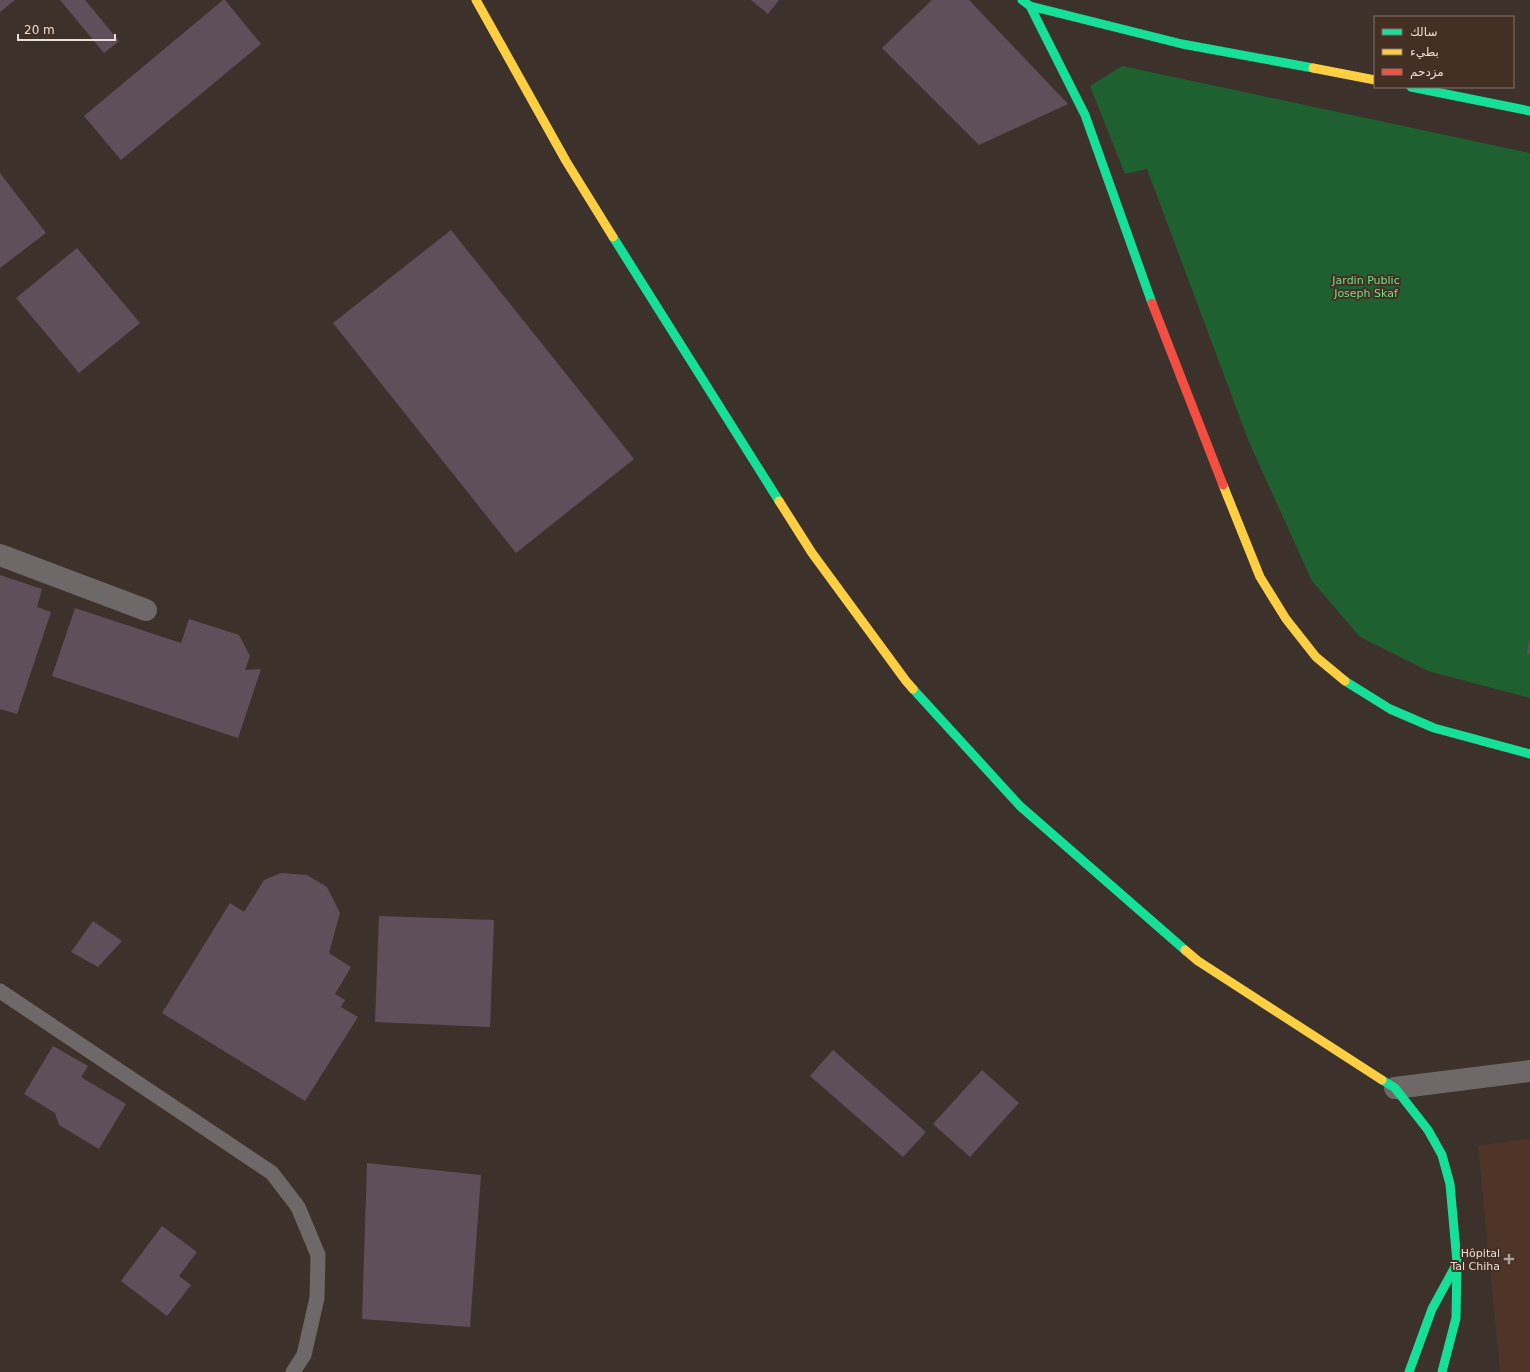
<svg xmlns="http://www.w3.org/2000/svg" width="1530" height="1372" viewBox="0 0 1530 1372" font-family="'DejaVu Sans',Cairo,sans-serif">
<rect width="100%" height="100%" fill="#3d312b"/>
<path fill="#4e3528" d="M1530 1138V1372H1500L1478 1146Z"/>
<path fill="#1f6030" d="M1122 66 1530 153V698L1428 671 1360 637 1312 581 1249 442 1147 169 1125 174 1090 86Z"/>
<path fill="#5f4f5b" d="M0 0H15L0 12Z
M60 0H85L119 41 104 53Z
M223 0H225L261 44 121 160 84 116Z
M751 0H779L768 14Z
M932 0H969L1068 104 979 145 882 48Z
M0 173 46 233 0 268Z
M451 230 634 459 516 553 333 323Z
M77 248 140 323 79 373 16 298Z
M0 575 42 589 37 607 51 612 17 714 0 709Z
M75 608 181 643 189 619 239 635 250 656 245 670 261 669 238 738 52 676Z
M1529 640H1530V654H1527Z
M281 873 307 875 327 887 340 913 329 953 351 967 335 994 345 1000 341 1007 358 1017 305 1101 162 1013 230 903 244 912 264 880Z
M379 916 494 920 490 1027 375 1022Z
M93 921 122 941 98 967 71 952Z
M53 1046 88 1066 81 1077 126 1104 99 1149 59 1125 55 1113 24 1094Z
M833 1050 926 1132 903 1157 810 1076Z
M982 1070 1019 1103 970 1157 933 1124Z
M367 1163 481 1175 470 1327 362 1319Z
M162 1226 197 1252 179 1276 191 1285 167 1316 121 1281Z"/>
<g fill="none" stroke-linecap="round" stroke-linejoin="round">
<path stroke="#6e6968" stroke-width="15" d="M0 991 272 1173 298 1207 318 1255 317 1298 304 1355 293 1372"/>
<path stroke="#6e6968" stroke-width="22" d="M0 555 146 610
M1395 1088 1530 1071"/>
<path stroke="#16e098" stroke-width="9" d="M1022 0 1030 6 1182 44 1313 68
M1030 6 1085 115 1152 303
M1411 87 1530 111
M613 237 779 501
M1345 681 1390 709 1434 728 1530 754
M913 689 1020 806 1185 950
M1382 1080 1395 1088 1428 1130 1442 1155 1450 1184 1457 1262 1456 1318 1442 1372
M1409 1372 1432 1309 1456 1265"/>
<path stroke="#ffcf43" stroke-width="9" d="M476 0 566 161 613 237
M1313 68 1375 80
M1223 485 1260 577 1286 619 1316 657 1345 681
M779 501 812 553 906 681 913 689
M1185 950 1198 961 1382 1080"/>
<path stroke="#f24e42" stroke-width="9" d="M1152 303 1223 485"/>
</g>
<path fill="#aea19a" stroke="#442f24" stroke-width="1.5" d="M1507 1253h4v4h4v4h-4v4h-4v-4h-4v-4h4z"/>
<g text-anchor="middle" stroke-width="4" stroke-linejoin="round" paint-order="stroke">
<g font-size="11" fill="#72de8a" stroke="#442f24">
<text x="1366" y="284">Jardin Public<tspan x="1366" dy="13">Joseph Skaf</tspan></text>
</g>
<g font-size="11" fill="#ebddd6" stroke="#442f24" text-anchor="end">
<text x="1500" y="1257">Hôpital<tspan x="1500" dy="13">Tal Chiha</tspan></text>
</g>
</g>
<rect x="1374" y="16" width="140" height="72" fill="#442f24" stroke="#87756b"/>
<rect x="1382" y="29" width="20" height="6" fill="#16e098" stroke="#87756b"/>
<text x="1410" y="36" font-size="12" fill="#ebddd6">سالك</text>
<rect x="1382" y="49" width="20" height="6" fill="#ffcf43" stroke="#87756b"/>
<text x="1410" y="56" font-size="12" fill="#ebddd6">بطيء</text>
<rect x="1382" y="69" width="20" height="6" fill="#f24e42" stroke="#87756b"/>
<text x="1410" y="76" font-size="12" fill="#ebddd6">مزدحم</text>
<path d="M18 34v6h97v-6" fill="none" stroke="#ebddd6" stroke-width="2"/>
<text x="24" y="34" font-size="12" fill="#ebddd6" stroke="#442f24" stroke-width="3" paint-order="stroke">20 m</text>
</svg>
